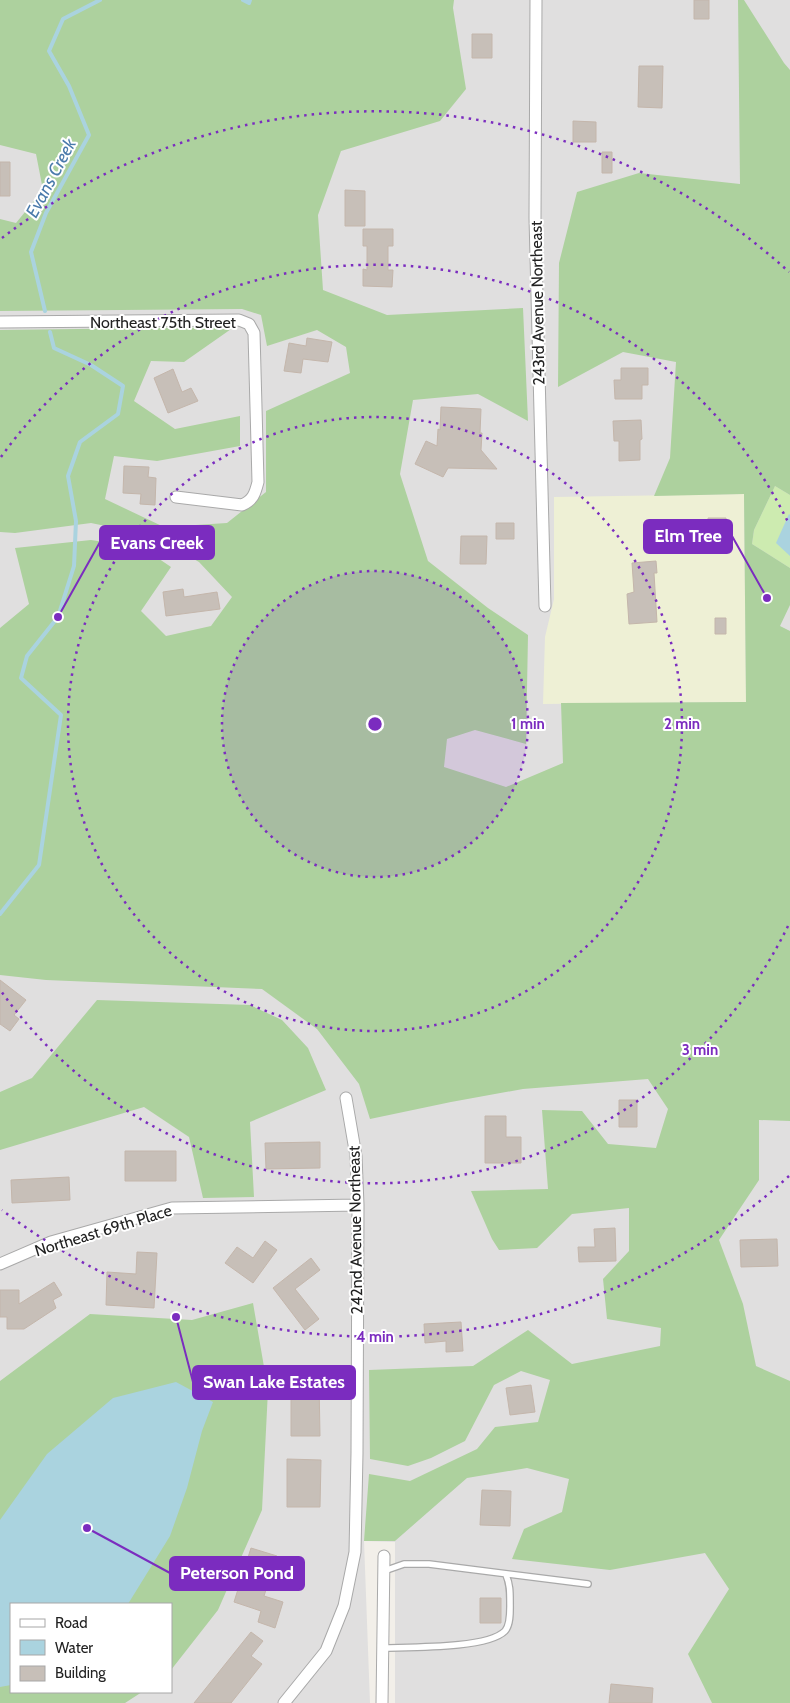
<svg xmlns="http://www.w3.org/2000/svg" width="790" height="1703" viewBox="0 0 790 1703" font-family="Cabin,sans-serif">
<rect width="100%" height="100%" fill="#f2efe9"/>
<path fill="#e0dfdf" fill-rule="evenodd" d="M0 0H790V1703H395V1542L364 1541 370 1703H0ZM11 1604H171V1692H11Z"/>
<path fill="#eef0d5" d="M744 494 746 702 543 704 545 637 554 599V497Z"/>
<path fill="#cdebb0" d="M775 486 790 495V568L752 544 754 530Z"/>
<path fill="#add19e" d="M0 0H454L453 8 466 89 440 121 341 151 318 215 323 290 387 315 523 308 528 421 478 394 413 400 400 474 428 561 488 608 528 635 526 744 475 730 447 739 444 767 506 787 563 763 561 703 746 702 744 494 654 496 670 458 676 362 623 352 558 387 559 263 577 192 639 173 740 184 738 0H744L784 63 790 70V495L775 486 754 530 752 544 790 568V605L780 626 790 631V1121L759 1120V1180L719 1240 743 1304 756 1366 790 1381V1703H712L688 1654 729 1589 705 1553 610 1570 512 1559 524 1529 562 1512 569 1479 527 1468 467 1478 395 1541H364L369 1474 410 1481 477 1449 495 1427 538 1422 550 1380 521 1371 494 1385 465 1441 431 1458 408 1466 370 1459 369 1370 473 1366 528 1330 572 1364 660 1346 661 1328 607 1319 603 1279 629 1251V1208L572 1214 537 1248 499 1250 492 1239 471 1191 548 1189 542 1110 582 1111 608 1144 656 1148 668 1109 648 1079 523 1089 451 1102 370 1119 359 1084 317 1029 262 989 46 980 0 975V628L29 604 15 548 91 540 143 548 171 567 141 611 166 636 211 626 232 597 199 562 154 536 91 523 15 533 0 532V330L234 327 184 362 151 361 134 401 175 429 240 416V446L157 461 114 456 105 499 164 527 227 523 266 492V411L350 373 346 347 317 330 267 346 261 315 242 309 0 311V219L16 223 43 190 36 154 0 145Z
M97 1000 250 1005 282 1020 308 1048 326 1090 250 1122 254 1197 203 1198 189 1137 144 1107 0 1150V1092L32 1078Z
M253 1303 268 1390 262 1510 218 1610 171 1670V1604H11V1692H142L125 1703H0V1381L90 1314 192 1320Z"/>
<path fill="#aad3df" d="M789 514 790 515V556L776 543Z
M176 1382 213 1402 202 1431 187 1488 170 1536 128 1604H11V1685L0 1687V1520L47 1454 113 1398Z"/>
<g fill="none" stroke-linecap="round" stroke-linejoin="round">
<path stroke="#aad3df" stroke-width="4" d="M243 0 249 3 250 0
M45 311 31 252 46 213 89 135 69 86 49 51 63 19 100 0
M0 914 39 865 61 715 21 678 27 656 58 617 74 566 76 521 68 476 80 442 118 414 123 386 91 365 54 348 50 332"/>
</g>
<path fill="#c7bfb8" stroke="#c4b6ab" d="M694 0H709V19H694Z
M472 34H492V58H472Z
M639 66H663L662 108 638 107Z
M573 121 596 122V142H573Z
M602 152H612V173H602Z
M0 162H10V196H0Z
M345 190 365 191V226H345Z
M363 229H393V246H388V270H393L392 287 363 286V269L367 270V246H363Z
M307 338 332 342 328 362 303 359 301 373 284 371 289 343 306 346Z
M621 368H648V385H642V399H615L614 380H621Z
M173 369 182 392 191 388 198 401 168 413 154 378Z
M441 407 481 409 480 433H482L481 450 497 469 448 468 443 477 415 464 426 441 437 446 438 429 440 430Z
M641 420 642 439 640 440V460L619 461V441H614L613 421Z
M124 466 149 467 148 477 156 478 155 505 140 504 141 494 123 493Z
M708 518H726L727 541H709Z
M496 523H514V539H496Z
M461 536H487L486 564H460Z
M656 561 657 573H654L657 622 629 624 627 594 634 592 632 563Z
M183 589 184 597 217 592 220 609 166 616 163 592Z
M715 618H726V634H715Z
M0 980 26 1000 14 1015 19 1019 10 1031 0 1024Z
M619 1100H637V1127H619Z
M485 1116H506V1137H521V1163H485Z
M320 1142V1168L266 1169 265 1143Z
M125 1151H176V1181H125Z
M69 1177 70 1200 12 1203 11 1180Z
M615 1228 616 1261 579 1262 578 1247H595L594 1229Z
M777 1239 778 1266 741 1267 740 1240Z
M265 1241 277 1250 253 1283 225 1263 237 1247 253 1258Z
M137 1252 157 1253 154 1308 106 1305 107 1272 136 1274Z
M311 1258 320 1270 295 1289 319 1319 305 1330 273 1288Z
M54 1282 62 1295 53 1300 56 1308 24 1329H7V1317H0V1290H19V1304Z
M461 1322 463 1351 446 1352V1341L425 1343 424 1324Z
M291 1382H319L320 1436H291Z
M531 1385 535 1412 510 1415 506 1388Z
M287 1459 321 1460 320 1507H287Z
M482 1490 511 1491 510 1526 480 1525Z
M251 1548 277 1556 264 1596 283 1602 275 1628 258 1622 261 1611 234 1602Z
M480 1598H501V1623H480Z
M251 1632 263 1641 251 1656 262 1664 231 1703H194Z
M611 1684 653 1688 652 1703H609Z"/>
<g fill="none" stroke-linecap="round" stroke-linejoin="round">
<g stroke="#a9a9a9" stroke-width="8">
<path id="lane" d="M384 1571 404 1564H429L588 1584
M383 1648C409 1647 487 1649 505 1631 511 1624 510 1610 510 1601 510 1592 510 1584 506 1575"/>
</g>
<g stroke="#a9a9a9" stroke-width="13">
<path id="street" d="M536 0 535 218 545 606
M0 322 239 320 249 324 254 333 258 482C255 494 253 500 242 505L176 497
M0 1264 51 1242 172 1208 358 1205
M284 1703 326 1651 344 1606 355 1552 357 1453 358 1205 356 1156 346 1098
M382 1703 384 1556"/>
</g>
<use href="#lane" stroke="#fff" stroke-width="5.5"/>
<use href="#street" stroke="#fff" stroke-width="11"/>
</g>
<circle cx="375" cy="724" r="153" fill="#7b2cbf" fill-opacity=".12"/>
<g fill="none" stroke="#7b2cbf" stroke-width="2.5" stroke-dasharray="2.5 5">
<circle cx="375" cy="724" r="153"/>
<circle cx="375" cy="724" r="307"/>
<path d="M788 926A460 460 0 0 1 1 991M1 457A460 460 0 0 1 788 522"/>
<path d="M789 1176A613 613 0 0 1 2 1210M2 238A613 613 0 0 1 789 272"/>
</g>
<g text-anchor="middle" stroke-width="4" stroke-linejoin="round" paint-order="stroke">
<g font-size="16" fill="#222" stroke="#fff">
<text transform="translate(537 303) rotate(-91)" y="6">243rd Avenue Northeast</text>
<text x="163" y="328">Northeast 75th Street</text>
<text transform="translate(103 1230) rotate(-17)" y="6">Northeast 69th Place</text>
<text transform="translate(355 1230) rotate(-91)" y="6">242nd Avenue Northeast</text>
</g>
<g font-size="18" font-style="italic" fill="#4a7aab" stroke="#fff">
<text transform="translate(51 178) rotate(-62)" y="6">Evans Creek</text>
</g>
</g>
<circle cx="375" cy="724" r="8" fill="#7b2cbf" stroke="#fff" stroke-width="2.5"/>
<g font-size="15" text-anchor="middle" font-weight="bold" fill="#7b2cbf" stroke="#fff" stroke-width="4" stroke-linejoin="round" paint-order="stroke">
<text x="528" y="729">1 min</text>
<text x="682" y="729">2 min</text>
<text x="700" y="1055">3 min</text>
<text x="375" y="1342">4 min</text>
</g>
<path fill="none" stroke="#7b2cbf" stroke-width="2" d="M767 598L732 536M58 617L100 542M176 1317L193 1382M87 1528L170 1573"/>
<g fill="#7b2cbf" stroke="#fff" stroke-width="2">
<circle cx="767" cy="598" r="5"/>
<circle cx="58" cy="617" r="5"/>
<circle cx="176" cy="1317" r="5"/>
<circle cx="87" cy="1528" r="5"/>
</g>
<g fill="#7b2cbf" stroke="#7b2cbf" stroke-width="2">
<rect x="644" y="520" width="88" height="33" rx="5"/>
<rect x="100" y="526" width="114" height="33" rx="5"/>
<rect x="193" y="1366" width="162" height="33" rx="5"/>
<rect x="170" y="1557" width="134" height="33" rx="5"/>
</g>
<g font-size="18" text-anchor="middle" font-weight="bold" fill="#fff">
<text x="688" y="542">Elm Tree</text>
<text x="157" y="549">Evans Creek</text>
<text x="274" y="1388">Swan Lake Estates</text>
<text x="237" y="1579">Peterson Pond</text>
</g>
<rect x="10" y="1603" width="162" height="90" fill="#ffffff" stroke="#a7a7a7"/>
<rect x="20" y="1619" width="25" height="8" fill="#ffffff" stroke="#a7a7a7"/>
<text x="55" y="1628" font-size="15" fill="#222222">Road</text>
<rect x="20" y="1640" width="25" height="15" fill="#aad3df" stroke="#a7a7a7"/>
<text x="55" y="1653" font-size="15" fill="#222222">Water</text>
<rect x="20" y="1666" width="25" height="15" fill="#c7bfb8" stroke="#a7a7a7"/>
<text x="55" y="1678" font-size="15" fill="#222222">Building</text>
</svg>
